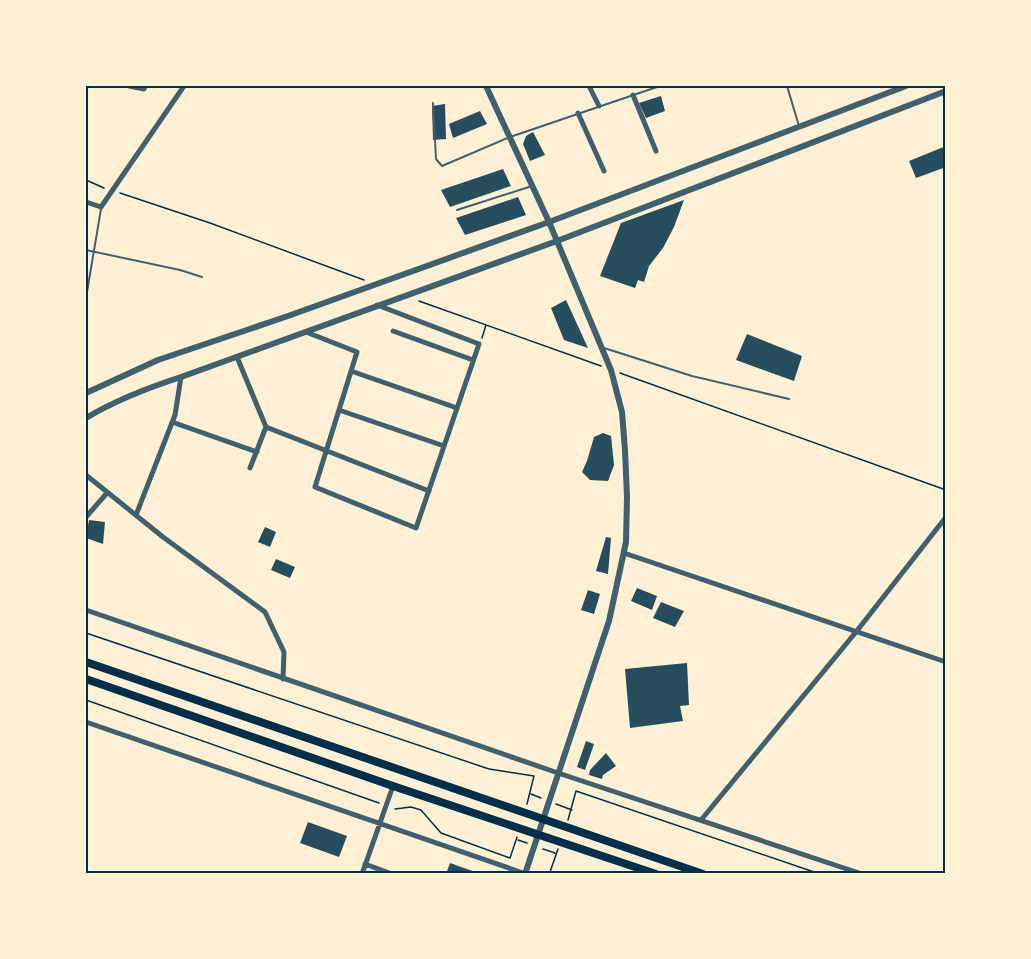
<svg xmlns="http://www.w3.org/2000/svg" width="1031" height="959" viewBox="0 0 1031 959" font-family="Overpass,sans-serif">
<rect width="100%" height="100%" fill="#fdf0d5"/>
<path fill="#264d5e" d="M661 96 665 111 646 118 639 103Z
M445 104 446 139 433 140 432 106Z
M480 111 487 124 453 138 449 124Z
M533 132 545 155 530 161 523 144 526 136Z
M946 146V167L916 178 909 161Z
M503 169 511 186 450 207 441 190Z
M518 197 526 215 465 235 456 218Z
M684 200 674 227 663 248 649 266 644 282 638 280 635 288 600 276 621 223Z
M566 300 588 348 564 340 551 308Z
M747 334 802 356 794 381 736 360Z
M603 433 611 436 614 465 608 481 590 480 582 472 587 461 594 437Z
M89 520 105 522 103 544 86 538Z
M265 527 276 532 270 547 258 542Z
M606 537 611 538 608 574 596 571Z
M276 559 295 567 290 578 271 570Z
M637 588 657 596 652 610 631 601Z
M588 590 600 594 594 614 581 610Z
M661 602 684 611 675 627 653 618Z
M687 663 689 705 680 706 683 721 630 728 625 669Z
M586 741 594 744 585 770 577 767Z
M606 753 616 766 603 775 602 779 589 775 590 770Z
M308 822 347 836 339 857 300 843Z
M450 863 478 873V874H446Z"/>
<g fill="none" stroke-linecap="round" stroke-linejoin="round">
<path stroke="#003049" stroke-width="1.5" d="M86 180 104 188
M120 193 210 223 364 280
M419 301 601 366
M482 338 486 325
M620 373 946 490
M86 633 489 769 534 776 527 804
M86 700 379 803
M531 794 541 798
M556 804 572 810
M395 809 411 807 421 810 441 833 510 858 517 837
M568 820 576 791 820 874
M518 840 527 843
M543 849 555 853
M555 874 550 872 558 849"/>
<path stroke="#3f606c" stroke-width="2" d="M787 86 799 126
M433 103 436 159 442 166 510 137 660 86
M457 210 532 186
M86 250 180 270 202 277
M86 298 101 209
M604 348 692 376 789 399"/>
<path stroke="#3f606c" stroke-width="5" d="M129 86 144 89 145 86
M589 86 599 106
M633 95 656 151
M578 113 604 171
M86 202 101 207 184 86
M393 331 473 360
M306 332 357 352 315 487 416 528 479 344 377 305
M237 357 266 427
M351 371 457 408
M339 410 444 446
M172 422 257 452
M250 468 266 427 429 491
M86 475 163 537 265 612 284 652 283 679
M136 515 175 415 181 377
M86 517 107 493
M624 553 946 662
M86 610 558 773 862 874
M86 722 526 874
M701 820 856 632 946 517
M365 864 392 874
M362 874 393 786"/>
<path stroke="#3f606c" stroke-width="6" d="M486 86 549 222 611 370 622 412 625 450 627 497 626 542 609 621 525 874
M86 393 158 360 288 316 549 222 906 86
M86 418C116 400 147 388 181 377L557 241 946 91"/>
<path stroke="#003049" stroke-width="8" d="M86 662 703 874
M86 679 393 786 656 874"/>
</g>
<rect width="1031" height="959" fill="none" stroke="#fdf0d5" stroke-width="174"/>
<rect x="87" y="87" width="857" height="785" fill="none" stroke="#003049" stroke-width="2"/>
</svg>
